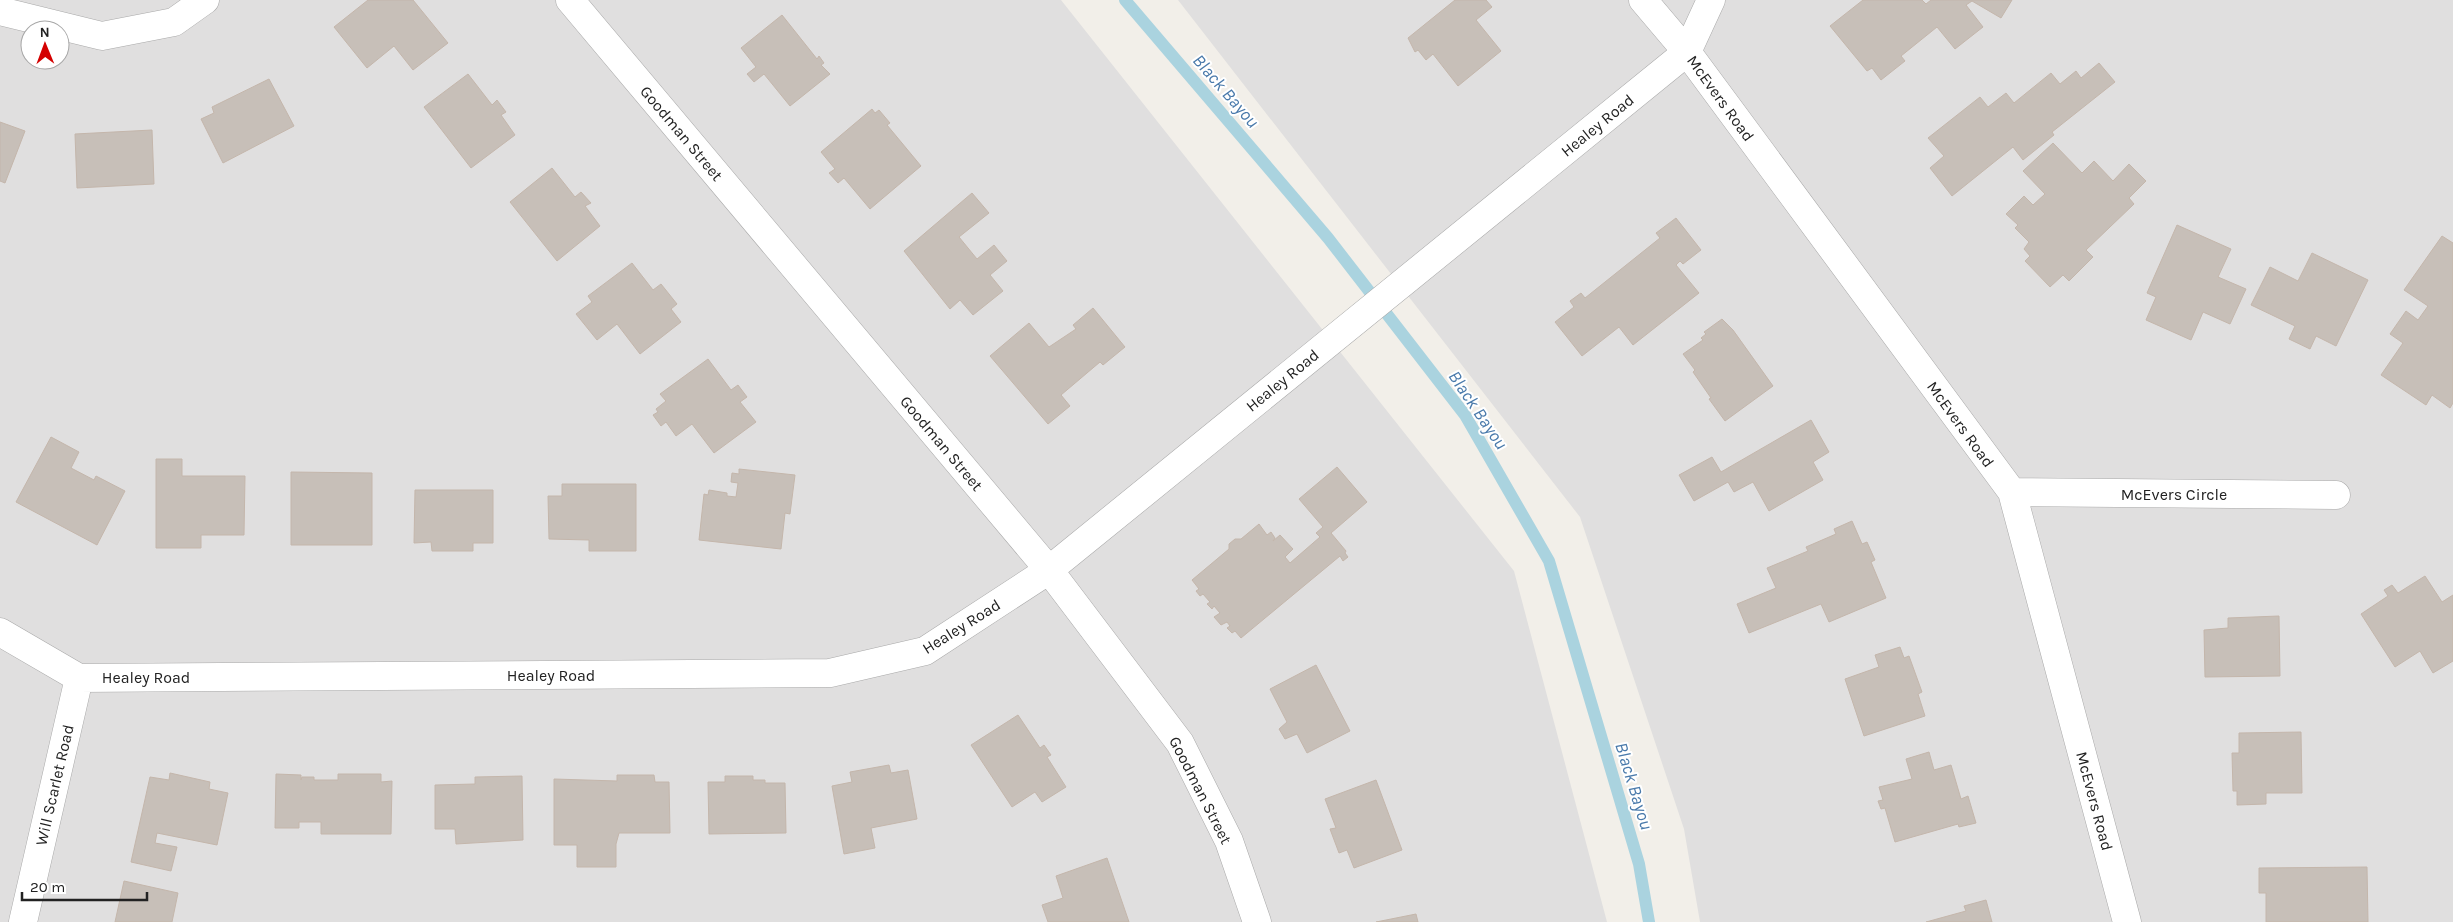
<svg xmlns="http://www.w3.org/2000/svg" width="2453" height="922" viewBox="0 0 2453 922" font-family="Karla,sans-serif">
<rect width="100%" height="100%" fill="#f2efe9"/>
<path fill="#e0dfdf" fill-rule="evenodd" d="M0 0H1061L1514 571 1607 922H0ZM30 30H60V60H30Z
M1178 0H2453V922H1700L1684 829 1580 517Z"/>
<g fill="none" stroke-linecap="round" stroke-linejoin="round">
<path stroke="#aad3df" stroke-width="12" d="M1125 0 1328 238 1465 415 1549 561 1639 864 1649 922"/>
</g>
<path fill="#c7bfb8" stroke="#c4b6ab" d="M368 0H413L448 43 413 70 394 46 367 68 334 27Z
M1486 0 1492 7 1476 20 1501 51 1458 86 1433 54 1426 60 1418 50 1415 52 1408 38 1455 0Z
M1863 0H1922L1926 4 1931 0H2012L2001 18 1972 1 1966 5 1983 27 1955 49 1937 27 1901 56 1905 61 1881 80 1872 68 1867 71 1830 26Z
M782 15 817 59 819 56 824 63 821 65 830 74 790 106 764 74 754 82 747 74 756 67 741 48Z
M2099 63 2115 82 2052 132 2054 135 2023 160 2013 147 1952 196 1930 168 1944 156 1928 138 1980 97 1988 107 2006 93 2014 103 2051 73 2060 84 2076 71 2081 78Z
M468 74 492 105 497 100 506 112 501 115 515 135 471 168 424 107Z
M269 79 294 126 223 163 201 119 214 113 212 107Z
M872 109 875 113 879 110 890 123 887 125 921 166 870 209 844 178 838 183 829 173 835 169 821 152Z
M0 122 25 131 5 183 0 181Z
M152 130 154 184 77 188 75 134Z
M2053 143 2082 173 2094 161 2113 181 2129 164 2146 181 2129 198 2134 204 2086 250 2093 257 2069 281 2063 275 2050 287 2025 261 2030 256 2024 249 2029 242 2015 228 2018 225 2006 214 2024 196 2033 205 2045 194 2023 171Z
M552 168 575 197 581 192 591 203 585 206 600 226 557 261 510 202Z
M972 193 989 213 959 237 977 259 994 245 1007 261 990 275 1003 291 973 315 960 300 950 309 904 251Z
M1676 218 1701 250 1683 264 1680 261 1676 265 1699 293 1633 345 1619 327 1582 356 1555 322 1574 307 1570 301 1581 293 1585 298 1660 238 1656 233Z
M2177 225 2231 249 2218 277 2246 289 2230 324 2203 312 2191 340 2146 320 2156 297 2147 293Z
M2442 236 2453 243V403L2450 408 2432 395 2426 405 2381 375 2403 343 2390 334 2406 311 2418 320 2428 306 2404 290Z
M2312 253 2368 280 2336 346 2316 336 2310 349 2289 339 2295 326 2251 305 2270 267 2298 281Z
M632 263 653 290 661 284 677 304 671 309 681 322 640 354 617 324 597 340 576 314 592 302 588 296Z
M1093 308 1125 347 1103 365 1100 362 1061 395 1070 406 1048 424 990 356 1029 323 1049 347 1076 329 1073 325Z
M1722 319 1733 330 1773 386 1725 421 1709 399 1711 398 1693 372 1695 370 1683 354 1703 340 1701 338 1706 334 1704 332Z
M708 359 731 390 738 385 747 397 740 402 756 422 714 453 692 424 676 436 666 422 661 426 653 415 658 412 656 409 666 401 660 394Z
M1811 420 1829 452 1813 462 1823 480 1769 511 1753 482 1734 492 1728 482 1694 501 1679 475 1712 457 1721 472Z
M51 437 79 452 71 468 94 480 96 476 125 491 97 545 16 502Z
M156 459H182V476H245L244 535H201V548H156Z
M1337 467 1367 502 1331 533 1346 551 1345 553 1348 557 1343 561 1340 556 1241 638 1235 631 1232 633 1227 628 1230 626 1227 622 1221 625 1214 617 1220 613 1214 606 1212 609 1207 604 1210 602 1203 594 1200 596 1196 591 1199 589 1192 580 1229 549V544L1235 539H1241L1259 524 1267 535 1271 532 1275 538 1273 541 1280 535 1293 549 1285 557 1290 563 1320 537 1316 533 1323 527 1299 499Z
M739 469 795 475 790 514 785 513 781 549 699 540 704 494 708 495 709 490 727 493V496L736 497 738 483 731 482 732 473 739 474Z
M291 472 372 473V545H291Z
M562 484H636V551H589V540L549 539 548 496H562Z
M415 490H493V543H473V551H432L431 542 414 543Z
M1852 521 1862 544 1867 542 1875 560 1871 562 1886 598 1829 622 1821 604 1749 633 1737 604 1776 588 1767 568 1808 551 1806 547 1836 534 1834 529Z
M2425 576 2442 602 2453 595V661L2433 673 2420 651 2395 667 2361 614 2388 596 2384 590 2392 585 2398 593Z
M2279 616 2280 676 2205 677 2204 630 2228 628V618Z
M1900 647 1904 658 1909 656 1922 692 1918 694 1925 716 1864 736 1845 679 1879 667 1875 655Z
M1316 665 1350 731 1307 753 1297 734 1285 739 1279 729 1287 722 1270 689Z
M1018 715 1040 748 1044 745 1051 755 1047 757 1066 787 1042 802 1035 792 1012 807 971 745Z
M2301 732 2302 793H2266V804L2237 805V791H2233L2232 753H2239V733Z
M1929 752 1934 770 1951 765 1961 799 1968 796 1976 823 1959 827 1958 824 1895 842 1885 808 1881 809 1878 801 1883 800 1879 787 1912 779 1906 759Z
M889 765 891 773 908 770 917 819 871 828 875 848 844 854 832 786 852 782 850 772Z
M170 773 210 782 209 789 228 793 217 845 157 833 155 843 177 847 171 871 131 862 150 777 169 780Z
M276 774 301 775V780L302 777H314V780H338V774H381V782L392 781 391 834H321V822H299V828H275Z
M617 775H654L655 782H669L670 833H619L616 844V867H577V845H554V779L617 781Z
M522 776 523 840 456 844 455 829H435V785L475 784V777Z
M725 776H753V780H765V783H785L786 833 709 834 708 782H725Z
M1376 780 1402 850 1354 868 1347 850 1339 853 1330 829 1336 828 1325 799Z
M1107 858 1129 922H1048L1042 905 1063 898 1056 876Z
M2367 867 2368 922H2266V893H2259V868Z
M124 881 178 893 172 922H115Z
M1986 900 1992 922H1926L1966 911 1964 906Z
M1416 914 1418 922H1376Z"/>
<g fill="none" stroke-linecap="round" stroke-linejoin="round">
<g stroke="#a9a9a9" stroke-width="29">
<path id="minor" d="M570 0 1049 570 1180 743 1229 841 1257 922
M1643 0 1687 52 2012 492 2127 922
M0 11 102 36 174 22 205 0
M2012 492 2336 495
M0 632 79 678 830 673 925 651 1049 570 1687 52 1711 0
M23 922 79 678"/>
</g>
<use href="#minor" stroke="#fff" stroke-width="28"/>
</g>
<g text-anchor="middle" stroke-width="4" stroke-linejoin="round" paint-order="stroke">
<g font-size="16" fill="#222" stroke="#fff">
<text transform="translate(1721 98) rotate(54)" y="6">McEvers Road</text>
<text transform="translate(1597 125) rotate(-39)" y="6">Healey Road</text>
<text transform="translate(682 133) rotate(50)" y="6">Goodman Street</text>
<text transform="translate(1282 380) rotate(-39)" y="6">Healey Road</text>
<text transform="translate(1961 424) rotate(54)" y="6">McEvers Road</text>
<text transform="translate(942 443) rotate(50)" y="6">Goodman Street</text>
<text x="2174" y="500">McEvers Circle</text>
<text transform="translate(961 626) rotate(-32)" y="6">Healey Road</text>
<text x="551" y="681">Healey Road</text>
<text x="146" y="683">Healey Road</text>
<text transform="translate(54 785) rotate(-77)" y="6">Will Scarlet Road</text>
<text transform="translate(1201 790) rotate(63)" y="6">Goodman Street</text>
<text transform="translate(2095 801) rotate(75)" y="6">McEvers Road</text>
</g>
<g font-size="18" font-style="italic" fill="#4a7aab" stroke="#fff">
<text transform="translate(1226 91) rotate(49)" y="6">Black Bayou</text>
<text transform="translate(1478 410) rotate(56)" y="6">Black Bayou</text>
<text transform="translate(1634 786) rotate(73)" y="6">Black Bayou</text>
</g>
</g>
<g transform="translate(45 45) rotate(359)"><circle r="24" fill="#ffffff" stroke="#a7a7a7"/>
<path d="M0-4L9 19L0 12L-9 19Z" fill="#d40000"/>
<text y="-8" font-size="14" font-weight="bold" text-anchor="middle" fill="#222222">N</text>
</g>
<path d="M22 892v8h125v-8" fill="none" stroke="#222222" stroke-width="2.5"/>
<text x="30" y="892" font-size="15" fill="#222222" stroke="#ffffff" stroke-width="4" paint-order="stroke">20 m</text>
</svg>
